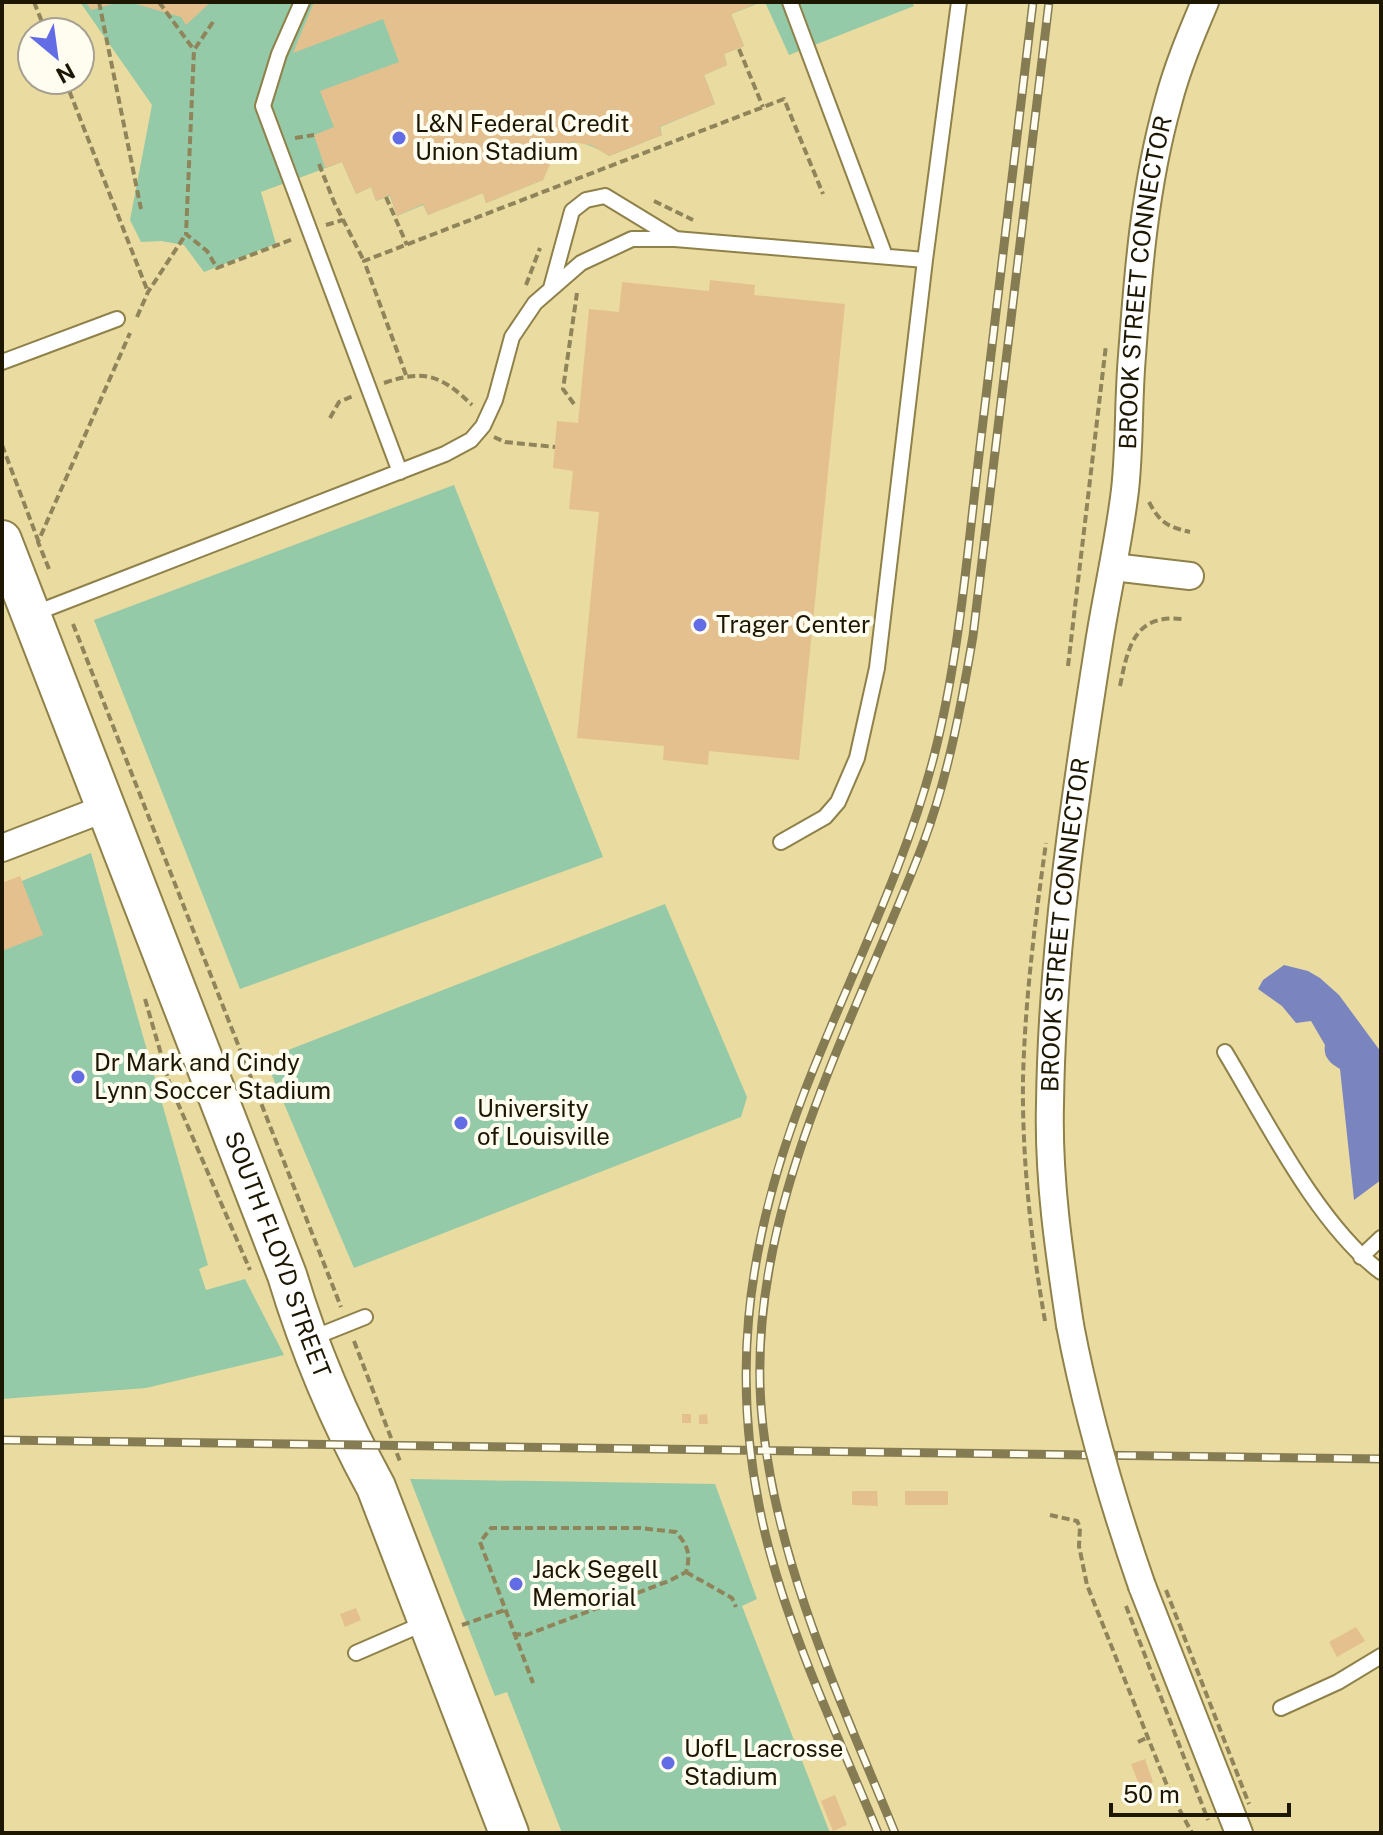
<svg xmlns="http://www.w3.org/2000/svg" width="1383" height="1835" viewBox="0 0 1383 1835" font-family="'Public Sans',sans-serif">
<rect width="100%" height="100%" fill="#eadba0"/>
<path fill="#94caa7" d="M80 2H762L731 14 744 46 724 54 727 65 704 75 715 104 660 127 662 135 609 156C572 132 557 140 543 180L486 203 483 193 428 215 423 205 397 216 390 196 376 201 371 187 356 194 342 162 261 192 276 244 204 272 184 245 161 241 141 242 130 220 152 105Z
M765 2H912L914 6 789 55Z
M454 485 603 857 240 989 94 620Z
M91 853 208 1265 199 1269 206 1290 245 1279 284 1355 146 1388 2 1399V889Z
M665 904 747 1097 741 1117 354 1268 265 1059Z
M410 1479 715 1484 757 1599 742 1606 830 1833H562L507 1692 495 1696Z"/>
<path fill="#7a85c0" d="M1284 965 1308 971 1320 978 1339 995 1381 1052V1180L1354 1200 1340 1069C1330 1063 1323 1057 1325 1045L1311 1021 1296 1023 1282 1006 1258 989 1263 980Z"/>
<path fill="#e4c08e" d="M86 2H116V3L91 10Z
M129 2H211L186 25 181 17Z
M314 2H760L731 14 744 46 724 54 727 65 704 75 715 104 659 127 662 135 609 156 591 145 572 142 556 151 543 180 486 203 483 193 428 215 423 204 397 216 390 195 376 201 371 187 356 194 342 162 325 168 314 135 334 127 320 91 399 62 383 19 293 53Z
M710 280 755 285 754 295 845 304 799 760 709 751 708 765 663 760 664 746 577 738 599 512 569 509 573 471 553 468 557 421 578 423 589 309 619 312 622 282 709 291Z
M20 876 43 935 2 951V883Z
M682 1414H691V1423H682Z
M707 1414 708 1424H699V1415Z
M852 1491H877L878 1506 852 1505Z
M905 1491H948V1505H905Z
M356 1608 361 1620 345 1627 340 1614Z
M1356 1627 1365 1641 1337 1657 1329 1642Z
M1145 1759 1153 1782 1140 1787 1131 1764Z
M835 1795 847 1825 833 1831 821 1801Z"/>
<g fill="none" stroke-linecap="round" stroke-linejoin="round">
<g stroke="#8f814a" stroke-width="18">
<path id="lane" d="M302 2 279 54 263 106 400 472
M790 2 885 256
M551 288 572 211 586 200 605 196 674 238
M2 362 117 319
M33 614 445 454 471 440 483 426 495 400 512 337 535 303 581 263 632 239H675L925 260 959 2
M781 842 825 817 838 802 857 758 877 668 925 260
M1225 1052C1266 1120 1318 1225 1381 1272
M1361 1257 1381 1238
M310 1339 365 1317
M356 1653 425 1623
M1281 1708 1338 1682 1381 1656"/>
</g>
<g stroke="#8f814a" stroke-width="30">
<g id="street">
<path d="M1113 567 1190 576"/>
<path d="M2 848 106 808"/>
<path id="s1" d="M1070 1325C1059 1252 1048 1178 1050 1104 1052 949 1075 795 1099 643 1107 592 1119 541 1125 490 1130 445 1128 401 1132 356 1138 271 1145 185 1168 103 1177 68 1191 35 1205 2"/>
<path d="M1142 1586 1239 1833"/>
</g>
</g>
<g stroke="#8f814a" stroke-width="42">
<g id="secondary">
<path id="s2" d="M2 540 287 1275C309 1348 340 1421 376 1487L509 1833"/>
</g>
</g>
<path stroke="#8f845a" stroke-width="4" stroke-dasharray="8 4" stroke-linecap="butt" d="M34 2 46 32
M99 2 141 209
M159 2 194 50
M213 22 194 50 186 234 207 251 217 268 293 239
M739 49 763 107
M65 80 148 292
M295 138 314 135
M319 164 334 202 364 261
M386 197 407 245
M654 201 693 220
M326 225 343 220
M526 285 540 248
M137 317 148 292 186 234
M406 375 364 261 784 99 823 194
M384 383C424 369 441 375 472 405
M574 404 563 389 577 293
M330 418 339 402 353 396
M494 437 505 442 555 447
M2 445 38 540
M1149 502C1160 523 1168 527 1190 532
M49 569 38 542 130 333
M73 624 341 1307
M1068 666 1106 345
M1120 686C1128 647 1134 614 1182 619
M145 999 170 1085 250 1270
M354 1341 401 1464
M1050 1515 1077 1521 1080 1527 1079 1546 1087 1585 1168 1788 1192 1833
M686 1572 732 1598 736 1607
M462 1625 505 1610
M513 1634 526 1635 669 1581 686 1572C691 1554 688 1546 676 1532L640 1528H491L480 1542 533 1683
M1138 1742 1148 1737"/>
<use href="#lane" stroke="#fff" stroke-width="14"/>
<use href="#street" stroke="#fff" stroke-width="26"/>
<use href="#secondary" stroke="#fff" stroke-width="38"/>
<g stroke="#867c53" stroke-width="9">
<path id="rail" d="M2 1440 1381 1459
M878 1833C840 1740 795 1647 769 1549 727 1388 745 1247 804 1093 847 981 904 872 934 756 959 658 967 556 979 455 997 304 1015 153 1033 2
M895 1833C841 1701 779 1570 763 1427 739 1222 852 1029 923 844 948 777 961 707 973 636L1049 2"/>
</g>
<use href="#rail" stroke="#fffcf0" stroke-width="6" stroke-dasharray="18" stroke-linecap="butt"/>
<g stroke="#8f814a" stroke-width="30" stroke-linecap="butt">
<path id="street-bridge" d="M1070 1325C1087 1414 1112 1500 1142 1586"/>
</g>
<path stroke="#8f845a" stroke-width="4" stroke-dasharray="8 4" stroke-linecap="butt" d="M1045 1321C1031 1241 1022 1160 1023 1079 1025 1000 1035 921 1046 843
M1166 1590 1249 1804
M1126 1606 1208 1820"/>
<use href="#street-bridge" stroke="#fff" stroke-width="26"/>
</g>
<g fill="#626ce4" stroke="#fffcf0" stroke-width="3">
<circle cx="399" cy="138" r="8"/>
<circle cx="700" cy="625" r="8"/>
<circle cx="78" cy="1077" r="8"/>
<circle cx="461" cy="1123" r="8"/>
<circle cx="516" cy="1584" r="8"/>
<circle cx="668" cy="1763" r="8"/>
</g>
<g text-anchor="middle" stroke-width="8" stroke-linejoin="round" paint-order="stroke">
<g font-size="24" fill="#1d1702" stroke="#fffcf0" text-anchor="start">
<text x="415" y="132">L&amp;N Federal Credit<tspan x="415" dy="28">Union Stadium</tspan></text>
<text x="716" y="633">Trager Center</text>
<text x="94" y="1071">Dr Mark and Cindy<tspan x="94" dy="28">Lynn Soccer Stadium</tspan></text>
<text x="477" y="1117">University<tspan x="477" dy="28">of Louisville</tspan></text>
<text x="532" y="1578">Jack Segell<tspan x="532" dy="28">Memorial</tspan></text>
<text x="684" y="1757">UofL Lacrosse<tspan x="684" dy="28">Stadium</tspan></text>
</g>
<g font-size="24" fill="#1d1702" stroke="#fffcf0">
<text dy="8" stroke="none"><textPath href="#s1" startOffset="1050">BROOK STREET CONNECTOR</textPath></text>
<text dy="8" stroke="none"><textPath href="#s1" startOffset="402">BROOK STREET CONNECTOR</textPath></text>
<text dy="8" stroke="none"><textPath href="#s2" startOffset="766">SOUTH FLOYD STREET</textPath></text>
</g>
</g>
<rect width="1383" height="1835" fill="none" stroke="#1d1702" stroke-width="8"/>
<g transform="translate(56 56) rotate(151)"><circle r="38" fill="#fffcf0" stroke="#a5a091" stroke-width="2"/>
<path d="M0-6L14 30L0 20L-14 30Z" fill="#626ce4"/>
<text y="-12" font-size="22" font-weight="bold" text-anchor="middle" fill="#1d1702">N</text>
</g>
<path d="M1111 1803v12h178v-12" fill="none" stroke="#1d1702" stroke-width="4"/>
<text x="1123" y="1803" font-size="24" fill="#1d1702" stroke="#fffcf0" stroke-width="6" paint-order="stroke">50 m</text>
</svg>
